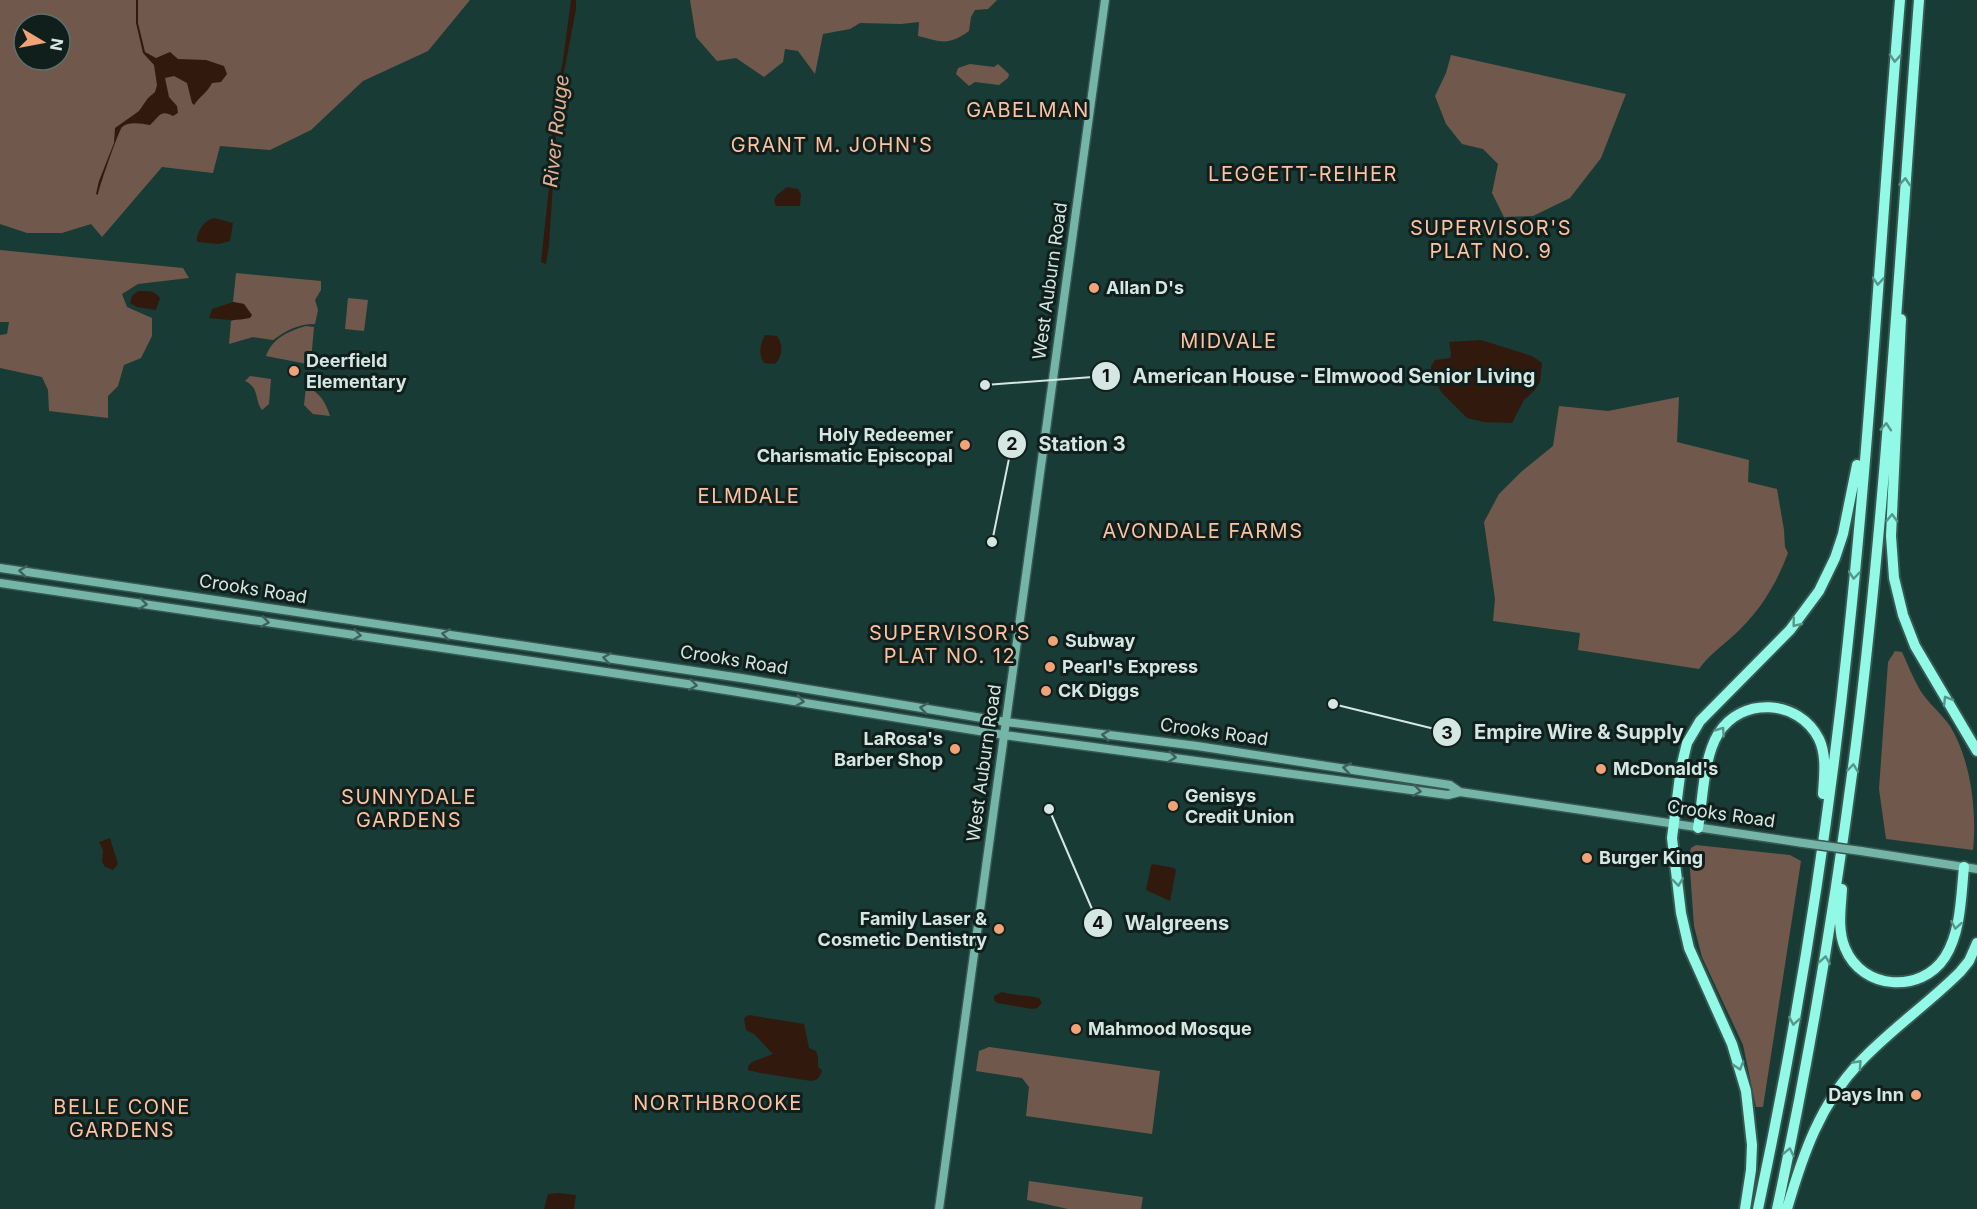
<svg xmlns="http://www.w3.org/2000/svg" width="1977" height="1209" viewBox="0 0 1977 1209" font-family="Inter,sans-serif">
<rect width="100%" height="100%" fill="#193b35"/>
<path fill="#70594c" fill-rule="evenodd" d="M0 0H470L428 51 363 81 311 130 270 150 220 146 213 173 162 167 102 237 91 224 62 233H27L0 224ZM24 24H60V60H24Z
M690 0H997L988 9 975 10 971 17 969 31C948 46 942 42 918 36L919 22 901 24 860 23 850 29 823 34 815 74 798 51 785 49 783 62 764 77 736 58 717 61 696 37Z
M1451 55 1626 94 1601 158 1570 198 1533 216 1504 217 1492 193 1498 164 1483 149 1462 144 1446 124 1435 96 1446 73Z
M970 64 994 67 998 64 1009 74 1008 78 999 85 975 82 969 86 956 74 958 68Z
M0 250 183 268 189 278 138 284 122 294 127 307 152 318V336L141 358 124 365 118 386 108 396V418L49 411 48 390 42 377 0 368V335L7 334 9 322H0Z
M236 273 321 281V290L315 300 318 310 315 324C298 324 287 330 273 340L253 337 229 344 231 321 240 318 244 304 233 302Z
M348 298 368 300 364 331 345 329Z
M306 326 314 327 311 361 307 364 266 356C272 339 288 331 306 326Z
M250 376 271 379 269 404 262 410C254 399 260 388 245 381Z
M306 387C320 392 326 403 330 416L313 414 304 405Z
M1679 397 1677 442 1749 460 1748 482 1777 489 1784 530 1785 547 1788 553C1776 585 1759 613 1733 636 1721 647 1709 655 1699 669L1578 650 1580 633 1493 621 1495 599 1484 522 1499 494 1521 472 1553 446 1559 406 1608 411Z
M1895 651 1902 652C1908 665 1913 678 1920 690 1928 703 1941 713 1950 726 1971 760 1977 812 1973 850L1886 839 1879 789 1888 662Z
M1696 845 1790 855 1801 861 1763 1107H1756L1743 1045 1702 957 1694 926 1689 856 1691 848Z
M989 1047 1160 1071 1152 1134 1026 1116 1029 1087 1022 1078 976 1071 979 1051Z
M1029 1181 1143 1197 1141 1209H1068L1027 1200Z"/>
<path fill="#311a0d" d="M136 0H138V23L145 52 156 58 170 52 178 59 206 60 224 66 227 74 221 82 212 83C207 93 200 96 194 105L192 103 187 83 174 76 165 78 169 97 177 106 178 113 173 116C160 109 159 117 150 125 142 124 129 121 122 127 119 130 99 187 98 195L96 194 99 181 114 143 115 128 139 111 148 98 155 92 157 85 154 65 143 53 136 23Z
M571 0H576V9L558 104 549 246 546 264 541 262 549 187 554 103 563 60Z
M787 187 798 189 801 194 800 206H776L774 200 777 195Z
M214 218 233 223 230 241 219 244 197 242C196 233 204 220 214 218Z
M138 291C148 291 154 290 160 298L156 310 137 307 130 303 132 296Z
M233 302 244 304 252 315 250 318C236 321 224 320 209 318L212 309Z
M765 335 777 336C783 344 783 356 775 364L764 363C758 354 760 344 765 335Z
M1481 340 1532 356 1542 363 1540 382 1534 391 1524 400 1512 423 1484 422 1467 418 1441 392 1431 370V366L1435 360 1450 358 1451 353 1449 342Z
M110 838 118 864 113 870 105 867 102 862 103 850 99 842Z
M1153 864 1174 868 1176 870 1170 901 1146 890 1151 866Z
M1002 992C1015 996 1026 995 1039 998L1042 1003 1037 1008 1032 1009 997 1003 994 1000V996Z
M749 1015 804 1024 809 1048 816 1051 818 1057V1067L822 1070C821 1076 817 1081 811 1081L760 1073 748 1070V1066L752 1062 773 1054 754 1034 746 1030 744 1018Z
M558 1193 576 1195 574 1209H544L548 1194Z"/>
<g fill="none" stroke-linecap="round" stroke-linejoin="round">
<g stroke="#375751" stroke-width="11">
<path id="secondary" d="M0 568 741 678 1006 722 1197 746 1450 785 1460 792 1803 843
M0 583 694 685 1004 735 1448 795 1460 792
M1861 851 1977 869
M939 1209 1105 0"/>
</g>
<g stroke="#375751" stroke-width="14">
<path id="highway" d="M1901 319 1891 536 1894 578 1903 615 1915 646 1977 751
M1698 828C1703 800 1703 759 1718 734 1741 696 1799 699 1819 739 1827 756 1824 776 1823 794
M1842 889C1841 908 1837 929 1845 948 1862 990 1921 994 1945 957 1961 932 1961 896 1964 867
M1745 1209 1751 1170 1752 1145 1746 1091 1732 1044 1689 948 1681 913 1672 838 1681 768 1687 743 1700 721 1790 630 1819 591 1835 558 1843 534 1857 465
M1758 1209C1798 1021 1828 832 1848 641 1871 428 1882 213 1900 0
M1777 1209C1810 1055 1836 900 1856 744 1887 497 1900 248 1919 0
M1787 1209C1803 1154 1820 1104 1860 1062 1891 1029 1928 1004 1960 972L1969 961 1977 943"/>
</g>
<use href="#secondary" stroke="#74b5a8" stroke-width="8"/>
<use href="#highway" stroke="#91f9e5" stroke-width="10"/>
<g stroke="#375751" stroke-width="11" stroke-linecap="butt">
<path id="secondary-bridge" d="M1803 843 1861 851"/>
</g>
<use href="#secondary-bridge" stroke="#74b5a8" stroke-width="8"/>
</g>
<defs><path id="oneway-chevron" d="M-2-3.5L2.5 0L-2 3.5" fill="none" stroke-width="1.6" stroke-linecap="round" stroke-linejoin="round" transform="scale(1.5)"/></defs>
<g stroke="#57978b">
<use href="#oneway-chevron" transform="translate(1895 58) rotate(94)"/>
<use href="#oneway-chevron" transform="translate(1905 182) rotate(-86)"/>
<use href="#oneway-chevron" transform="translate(1878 281) rotate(94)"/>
<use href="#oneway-chevron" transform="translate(1886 427) rotate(-86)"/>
<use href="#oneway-chevron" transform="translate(1892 518) rotate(-88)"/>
<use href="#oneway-chevron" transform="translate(1854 575) rotate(95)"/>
<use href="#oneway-chevron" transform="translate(1796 623) rotate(129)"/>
<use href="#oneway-chevron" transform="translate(1947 700) rotate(-122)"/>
<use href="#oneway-chevron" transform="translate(1721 731) rotate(-55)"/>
<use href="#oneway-chevron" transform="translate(1853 768) rotate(-83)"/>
<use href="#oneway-chevron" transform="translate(1678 882) rotate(83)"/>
<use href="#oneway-chevron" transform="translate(1956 925) rotate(100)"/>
<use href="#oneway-chevron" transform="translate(1825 960) rotate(-81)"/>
<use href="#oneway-chevron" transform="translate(1794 1021) rotate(100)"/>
<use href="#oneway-chevron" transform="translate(1858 1064) rotate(-47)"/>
<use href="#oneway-chevron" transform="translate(1739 1066) rotate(73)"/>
<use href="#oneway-chevron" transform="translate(1789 1152) rotate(-78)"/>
</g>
<g stroke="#3e625b">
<use href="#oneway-chevron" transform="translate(23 571) rotate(-173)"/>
<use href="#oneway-chevron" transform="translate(143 604) rotate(8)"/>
<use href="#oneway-chevron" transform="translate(265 622) rotate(8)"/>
<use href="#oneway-chevron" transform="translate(446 634) rotate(-172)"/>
<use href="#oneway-chevron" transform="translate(357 635) rotate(8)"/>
<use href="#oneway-chevron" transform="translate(607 658) rotate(-172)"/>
<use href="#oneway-chevron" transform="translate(693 685) rotate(8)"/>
<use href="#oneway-chevron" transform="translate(800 701) rotate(9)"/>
<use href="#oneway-chevron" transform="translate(924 708) rotate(-171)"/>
<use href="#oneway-chevron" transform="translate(1106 735) rotate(-173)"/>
<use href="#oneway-chevron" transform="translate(1172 757) rotate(7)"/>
<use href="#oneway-chevron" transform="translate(1347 768) rotate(-171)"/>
<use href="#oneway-chevron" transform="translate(1417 791) rotate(8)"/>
</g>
<g fill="#efa377" stroke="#111f1c" stroke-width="2">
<circle cx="1094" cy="288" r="6"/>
<circle cx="294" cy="371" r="6"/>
<circle cx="965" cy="445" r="6"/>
<circle cx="1053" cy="641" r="6"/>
<circle cx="1050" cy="667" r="6"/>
<circle cx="1046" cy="691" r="6"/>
<circle cx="955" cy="749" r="6"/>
<circle cx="1601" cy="769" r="6"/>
<circle cx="1173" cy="806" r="6"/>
<circle cx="1587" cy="858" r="6"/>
<circle cx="999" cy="929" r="6"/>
<circle cx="1076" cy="1029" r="6"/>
<circle cx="1916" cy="1095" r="6"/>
</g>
<g text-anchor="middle" stroke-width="6" stroke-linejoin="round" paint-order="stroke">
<g font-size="18" fill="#d4e7e2" stroke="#111f1c">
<text transform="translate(1050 281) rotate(-82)" y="6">West Auburn Road</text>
<text transform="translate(253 589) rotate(9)" y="6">Crooks Road</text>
<text transform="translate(734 660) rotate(9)" y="6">Crooks Road</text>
<text transform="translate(1214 732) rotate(8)" y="6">Crooks Road</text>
<text transform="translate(984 763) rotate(-82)" y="6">West Auburn Road</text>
<text transform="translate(1721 814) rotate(8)" y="6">Crooks Road</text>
</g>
<g font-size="18" font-weight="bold" fill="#d4e7e2" stroke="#111f1c" text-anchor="start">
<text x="1106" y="294">Allan D's</text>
<text x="306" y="367">Deerfield<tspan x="306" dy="21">Elementary</tspan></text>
<text x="953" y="441" text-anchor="end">Holy Redeemer<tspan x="953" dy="21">Charismatic Episcopal</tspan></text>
<text x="1065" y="647">Subway</text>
<text x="1062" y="673">Pearl's Express</text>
<text x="1058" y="697">CK Diggs</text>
<text x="943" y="745" text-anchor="end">LaRosa's<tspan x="943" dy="21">Barber Shop</tspan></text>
<text x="1613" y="775">McDonald's</text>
<text x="1185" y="802">Genisys<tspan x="1185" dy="21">Credit Union</tspan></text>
<text x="1599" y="864">Burger King</text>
<text x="987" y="925" text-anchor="end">Family Laser &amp;<tspan x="987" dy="21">Cosmetic Dentistry</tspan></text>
<text x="1088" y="1035">Mahmood Mosque</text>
<text x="1904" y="1101" text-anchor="end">Days Inn</text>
</g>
<g font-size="20" letter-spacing="1.5" fill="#fcc2a1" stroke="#111f1c">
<text x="1028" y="117">GABELMAN</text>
<text x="832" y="152">GRANT M. JOHN'S</text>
<text x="1303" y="181">LEGGETT-REIHER</text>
<text x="1491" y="235">SUPERVISOR'S<tspan x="1491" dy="23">PLAT NO. 9</tspan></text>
<text x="1229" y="348">MIDVALE</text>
<text x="749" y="503">ELMDALE</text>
<text x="1203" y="538">AVONDALE FARMS</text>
<text x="950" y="640">SUPERVISOR'S<tspan x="950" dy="23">PLAT NO. 12</tspan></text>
<text x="409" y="804">SUNNYDALE<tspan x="409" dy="23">GARDENS</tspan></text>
<text x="718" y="1110">NORTHBROOKE</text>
<text x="122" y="1114">BELLE CONE<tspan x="122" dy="23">GARDENS</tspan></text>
</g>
<g font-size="20" font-style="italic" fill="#e5b194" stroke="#111f1c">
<text transform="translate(556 131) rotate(-84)" y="7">River Rouge</text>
</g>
</g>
<path fill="none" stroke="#d4e7e2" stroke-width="2" d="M985 385L1106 376M992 542L1012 444M1333 704L1447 732M1049 809L1098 923"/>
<g fill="#d4e7e2" stroke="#111f1c" stroke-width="2">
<circle cx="985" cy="385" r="6"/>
<circle cx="992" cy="542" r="6"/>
<circle cx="1333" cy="704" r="6"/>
<circle cx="1049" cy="809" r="6"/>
<circle cx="1106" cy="376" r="15"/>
<circle cx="1012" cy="444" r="15"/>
<circle cx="1447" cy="732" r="15"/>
<circle cx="1098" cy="923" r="15"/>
</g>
<g font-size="18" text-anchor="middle" font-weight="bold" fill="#111">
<text x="1106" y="382">1</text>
<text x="1012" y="450">2</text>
<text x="1447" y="739">3</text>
<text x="1098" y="929">4</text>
</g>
<g font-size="20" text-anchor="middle" font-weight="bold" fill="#d4e7e2" stroke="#111f1c" stroke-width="6" stroke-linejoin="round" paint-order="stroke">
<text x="1334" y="383">American House - Elmwood Senior Living</text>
<text x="1082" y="451">Station 3</text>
<text x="1579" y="739">Empire Wire &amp; Supply</text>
<text x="1177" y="930">Walgreens</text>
</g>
<g transform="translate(42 42) rotate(100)"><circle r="28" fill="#111f1c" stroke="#5f6f6b" stroke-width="1.5"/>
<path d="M0-4.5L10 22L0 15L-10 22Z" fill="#efa377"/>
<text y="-9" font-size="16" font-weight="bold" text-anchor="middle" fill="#d4e7e2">N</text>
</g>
</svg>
